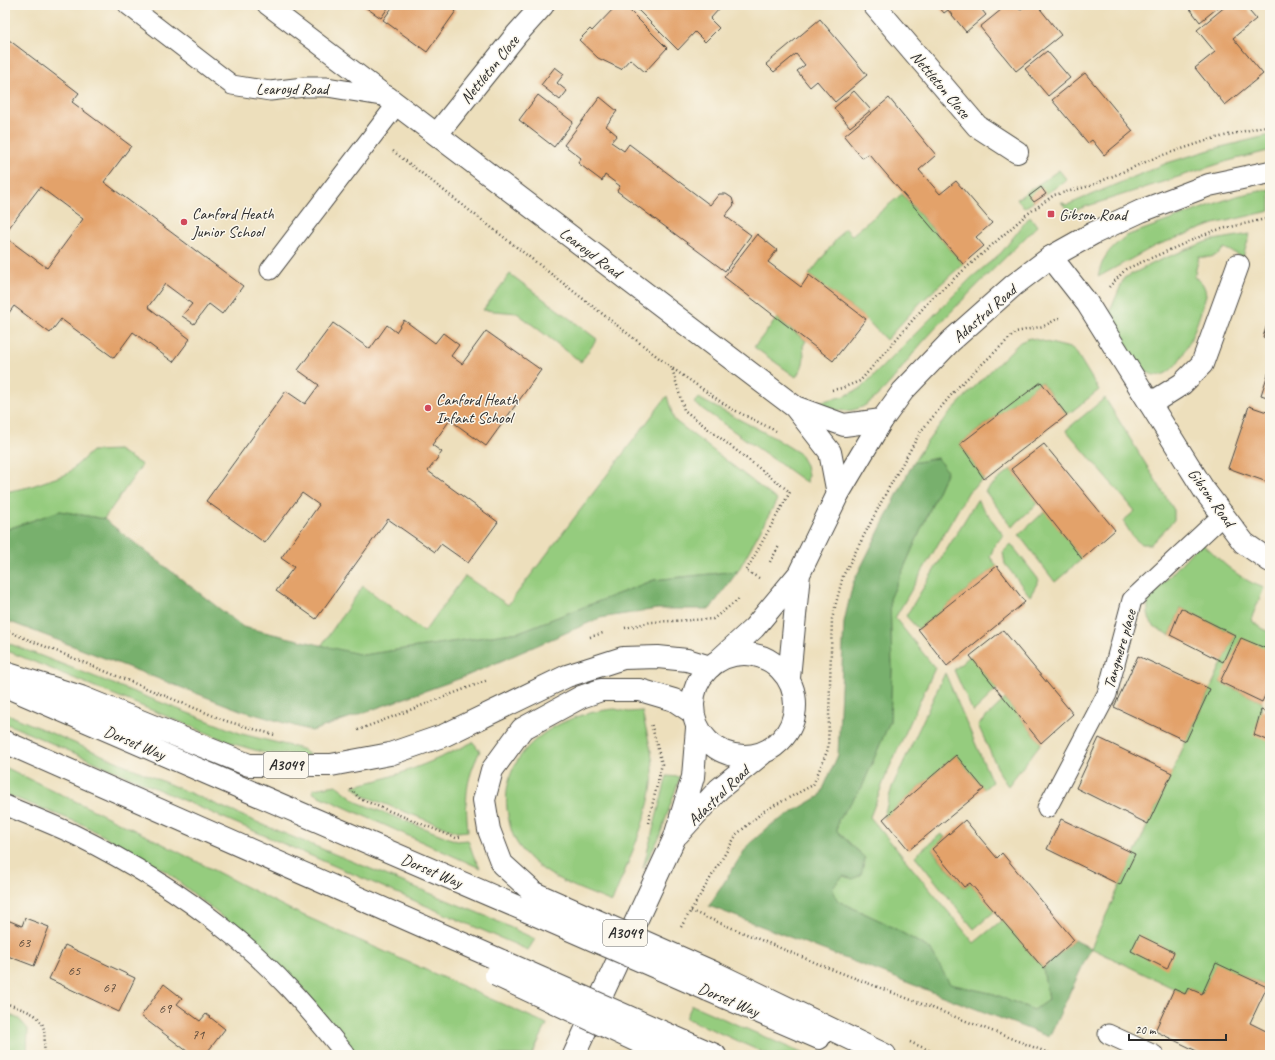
<svg xmlns="http://www.w3.org/2000/svg" width="1275" height="1060" viewBox="0 0 1275 1060" font-family="Caveat,sans-serif">
<rect width="100%" height="100%" fill="#fbf7ec"/>
<filter id="ink" filterUnits="userSpaceOnUse"><feTurbulence type="fractalNoise" baseFrequency=".025" numOctaves="2"/><feDisplacementMap in="SourceGraphic" scale="8" xChannelSelector="R" yChannelSelector="G"/><feConvolveMatrix kernelMatrix="1 2 1 2 8 2 1 2 1" color-interpolation-filters="sRGB"/></filter>
<filter id="wash" filterUnits="userSpaceOnUse"><feTurbulence type="fractalNoise" baseFrequency=".012" numOctaves="4" result="noise"/><feDisplacementMap in="SourceGraphic" scale="16" xChannelSelector="R" yChannelSelector="G"/><feGaussianBlur stdDeviation="0.9" result="paint"/><feColorMatrix in="noise" values="0 0 0 0 0 0 0 0 0 0 0 0 0 0 0 0 0 1.4 0 .05"/><feComposite in="paint" operator="in"/></filter>
<g filter="url(#wash)">
<rect width="100%" height="100%" fill="#eddfbc"/>
<path fill="#95cc7e" stroke="#607c54" d="M1270 135V150L1268 151 1228 161 1069 212 1061 202 1067 205 1167 163 1213 149Z
M1059 170 1067 180 1024 208 1017 199Z
M1270 189V211L1214 224 1155 246 1098 277C1103 255 1109 250 1126 236L1236 196Z
M902 194 963 264 920 303 886 340 866 319 809 275 845 228 852 235Z
M1030 216 1037 226C998 265 958 303 922 343 905 362 885 395 862 407 847 414 833 410 818 405L819 402 845 396 861 388 971 278 1001 253Z
M1250 234 1243 257 1224 248C1218 257 1210 258 1199 257L1194 277C1202 281 1205 286 1206 295 1199 318 1175 405 1139 365 1127 350 1118 331 1108 316L1124 278 1158 261 1208 241Z
M510 274 597 339 581 362 517 313 483 310Z
M777 318 806 341 803 346C805 359 804 366 796 377L754 347Z
M1030 338 1074 349 1099 390 1067 415 1041 382 960 444 984 479 969 491 895 618 935 668 887 773 870 817 974 943 1002 920 1043 968 1048 1000 1034 1010 994 994 949 984 930 949 885 923 838 901 832 888 843 876 865 858 837 831 838 820 862 787 890 721 892 669 890 599 947 471 937 458 913 463C941 416 982 380 1020 342Z
M667 396 674 420 777 500 738 571 654 580 519 632 363 655 321 646 363 586 424 632 465 576 508 605Z
M698 398 773 437 799 453 806 465 808 475 807 483 694 403Z
M1105 398 1174 510V520L1151 544H1141L1133 537 1123 521 1135 511 1066 430Z
M118 450 142 465 104 519 60 511 5 530V492L29 487 67 474 92 451Z
M1011 469 1038 503 1012 527 985 491Z
M977 500 1004 536 995 544 990 557 997 566 918 629 906 616Z
M1045 511 1082 559 1055 582 1019 535Z
M1011 544 1039 580 1030 596 1005 564 1003 552Z
M1202 544C1210 549 1215 555 1221 561 1233 572 1249 583 1264 588L1252 617 1253 622 1268 632 1270 637 1265 648 1220 682 1262 702 1261 710 1270 741V988L1216 964 1202 994 1188 988 1185 994 1091 948 1235 635 1181 608 1170 635C1150 626 1147 622 1148 600L1197 546Z
M5 642 242 734 302 749 311 756 265 753 234 744 5 650Z
M970 656 997 689 973 712 954 670Z
M945 673 992 782 984 789 956 755 883 819 892 787Z
M1005 699 1041 743 1008 786 1001 776 978 725Z
M615 709 628 712 642 711C645 727 654 757 653 771 653 809 626 867 612 902 579 888 541 877 519 846 511 835 509 822 507 809 500 748 561 713 615 709Z
M5 713 266 826 488 917 535 939 528 950 5 723Z
M473 742 480 751C465 782 465 797 468 831L457 832 364 796 353 786C395 778 435 761 473 742Z
M5 767 159 842 289 909 547 1024 532 1055H353L306 992 266 953 167 872 84 825 5 794Z
M667 776 680 777 659 838 643 868Z
M336 785 359 803 457 841 468 840 474 857 480 868 313 793V789Z
M941 834 945 837 932 850 964 887 970 883 995 911 974 929 915 856Z
M692 1005 806 1055H769L686 1018Z
M5 1013 19 1019 28 1029 27 1055H5Z"/>
<path fill="#78b06d" stroke="#526e4c" d="M937 458 947 471 890 599 892 669 890 721 862 787 838 820 837 831 865 858 861 875 853 879 843 876 832 888 838 901 885 923 930 949 950 984 994 994 1034 1010 1048 1000 1043 968 1074 940 1091 948 1049 1037 709 906 748 845 771 825 820 796 838 755 844 622 853 583 913 463Z
M60 511 104 519 243 627 363 655 519 632 654 580 738 571 710 609H657L600 618 464 677 312 731 240 710 5 620V530Z"/>
<g id="blocks">
<path fill="#e3a26b" d="M362 5H390L381 18Z
M394 5H448L456 11 427 52 383 20Z
M617 5H624L667 48 645 72 630 59 621 69 598 58 579 40 590 29 592 31Z
M633 5H717L720 8 710 19 719 28 705 42 695 32 678 50Z
M937 5H978L986 15 966 32 948 10 944 13Z
M1007 5H1015L1020 10 1026 5H1037L1061 35 1016 71 980 27Z
M1187 5H1221L1200 22Z
M1227 5H1244L1256 19 1233 38 1263 74 1225 105 1195 68 1215 52 1197 30Z
M820 19 867 75 835 102 817 81 810 87 797 71 805 65 796 54 774 72 766 64Z
M5 37 79 93 72 102 131 146 104 182 243 286 222 314 209 304 194 324 182 316 192 304 165 284 148 307 190 339 173 362 133 332 114 358 61 319 50 333 14 306 5 318V237L47 268 83 219 40 187 5 233Z
M1047 51 1070 78 1048 96 1025 69Z
M555 67 564 74 557 83 567 91 560 100 541 85Z
M1085 73 1133 131 1104 155 1092 140 1088 143 1052 100Z
M854 91 871 110 850 127 834 108Z
M538 95 573 122 554 147 519 120Z
M600 97 617 111 606 126 617 135 611 142 624 151 629 144 710 205 719 194H726L732 198 734 205 725 216 751 235 725 271 617 191 620 186 605 175 602 181 578 163 581 158 564 145Z
M889 98 936 155 919 170 940 194 956 181 992 223 976 237 984 246 963 264 869 154 862 158 844 136Z
M1041 187 1046 194 1034 202 1029 196Z
M757 234 777 250 768 262 801 287 809 275 866 319 833 361 724 277Z
M1270 315V340L1263 337Z
M404 320 435 343 443 333 459 345 451 356 462 364 486 331 541 370 486 446 450 420 432 445 442 452 428 471 498 522 468 563 441 544 435 552 388 519 316 619 276 591 294 567 281 558 319 505 302 493 265 543 206 501 286 391 305 404 319 385 298 370 333 323 370 349 387 325 396 332Z
M1270 368V398L1261 395Z
M1041 382 1067 415 984 479 960 444Z
M1249 406 1270 413V483L1228 468Z
M1044 444 1115 530 1082 559 1011 469Z
M997 566 1025 602 947 666 918 629Z
M1181 608 1235 635 1223 662 1170 635Z
M1003 630 1073 714 1041 743 970 656Z
M1270 637V685L1262 702 1220 682 1241 638 1265 648Z
M1138 656 1210 689 1186 741 1114 707Z
M1261 710 1270 713V741L1254 735Z
M1099 738 1172 773 1148 824 1076 788Z
M956 755 984 789 909 850 883 819Z
M1061 819 1135 854 1120 885 1047 849Z
M965 820 997 858 1002 853 1074 940 1043 968 970 883 964 887 932 849Z
M25 918 49 927 34 966 5 955V919L22 926Z
M1139 935 1174 952 1167 969 1131 951Z
M65 945 135 978 119 1012 49 979Z
M1216 963 1267 987 1250 1023 1270 1033V1055H1205L1155 1031 1174 989 1185 994 1188 988 1202 994Z
M164 984 182 998 177 1004 200 1021 206 1014 225 1029 205 1055H192L141 1016Z"/>
</g>
</g>
<g filter="url(#ink)">
<use href="#blocks" fill-opacity="0" stroke="#484641" stroke-width="1"/>
<g fill="none" stroke-linecap="round" stroke-linejoin="round">
<g stroke="#484641" stroke-width="21">
<path id="service" d="M128 5 232 85 270 91 304 87H327L387 97
M267 5 383 93
M270 270 397 104
M5 805C28 815 52 824 75 835 128 861 180 893 226 930 272 966 310 1010 346 1055
M1047 808 1107 694 1132 600 1224 514
M1108 1034 1154 1055"/>
</g>
<g stroke="#484641" stroke-width="24">
<path id="minor" d="M874 5 977 126 1017 152
M387 97 795 407 830 452 838 494
M437 134 517 34 543 5
M1051 257 1087 303 1204 490 1244 543 1270 561
M1150 404 1182 384 1202 364 1238 265
M795 407 844 425 882 420"/>
</g>
<g stroke="#484641" stroke-width="24">
<path id="tertiary" d="M693 705a51 51 0 1 1 102 0a51 51 0 1 1-102 0Z
M720 659 754 628 799 574 838 494 882 420 903 391 951 341 1014 285 1051 257 1094 233 1141 211 1209 185 1270 172
M789 678 799 574
M678 834 719 789 762 754
M574 1055 675 837 693 777 697 728"/>
</g>
<g stroke="#484641" stroke-width="24">
<path id="trunk" d="M5 673 81 697 249 765H331L390 754 445 735 567 676 623 658 658 657 687 660 710 667
M5 686 527 911
M5 742 502 961
M534 893 502 864 489 830 484 800 492 770 522 729 581 697 601 690H640L674 700 692 712
M717 974 885 1055
M708 990 819 1038
M685 1042 715 1055"/>
</g>
<path stroke="#484641" stroke-width="2.5" stroke-dasharray="1 3" stroke-linecap="butt" d="M393 151 672 368
M1109 287 1126 269 1213 231 1270 218
M832 390 842 388 860 381 931 299 1026 215 1054 195 1090 186 1157 157 1212 139 1270 125
M770 562 779 546
M759 578 746 571 790 492 684 410 672 368 730 408 776 431
M625 628 651 622 713 619 739 599
M5 630 226 721 275 735
M590 637 603 633
M358 730 488 680
M351 789 360 799 456 838 462 836
M648 823 662 764 651 723
M691 911 826 967 1054 1055
M681 927 737 834 764 811 813 785 828 749 832 619 843 576 887 491 921 431 958 387 1016 332 1044 326 1061 317
M5 1003C41 1016 47 1015 44 1055
M910 1042 940 1055"/>
<use href="#service" stroke="#fff" stroke-width="19"/>
<use href="#minor" stroke="#fff" stroke-width="22"/>
<use href="#tertiary" stroke="#fff" stroke-width="22"/>
<use href="#trunk" stroke="#fff" stroke-width="22"/>
<g stroke="#484641" stroke-width="24" stroke-linecap="butt">
<path id="trunk-bridge" d="M534 893 717 974
M527 911 708 990
M502 961 685 1042
M496 975 667 1055"/>
</g>
<use href="#trunk-bridge" stroke="#fff" stroke-width="22"/>
</g>
</g>
<g fill="#d1495b" stroke="#fbf7ec" stroke-width="1.5">
<rect x="1047" y="210" width="8" height="8" rx="2"/>
<circle cx="184" cy="222" r="4"/>
<circle cx="428" cy="408" r="4"/>
</g>
<g text-anchor="middle" stroke-width="3" stroke-linejoin="round" paint-order="stroke">
<g font-size="14" fill="#59493b">
<text x="24" y="947">63</text>
<text x="74" y="975">65</text>
<text x="109" y="992">67</text>
<text x="165" y="1013">69</text>
<text x="198" y="1039">71</text>
</g>
<g fill="#fbf7ec" stroke="#696865" stroke-width="1">
<rect x="264" y="752" width="44" height="26" rx="3"/>
<rect x="603" y="920" width="44" height="26" rx="3"/>
</g>
<g font-size="15" font-weight="bold" fill="#2b2b2b">
<text x="286" y="770">A3049</text>
<text x="625" y="938">A3049</text>
</g>
<g font-size="16" fill="#2b2b2b" stroke="#fbf7ec">
<text transform="translate(489 69) rotate(-51)" y="6">Nettleton Close</text>
<text transform="translate(941 84) rotate(50)" y="6">Nettleton Close</text>
<text x="292" y="94">Learoyd Road</text>
<text transform="translate(591 252) rotate(37)" y="6">Learoyd Road</text>
<text transform="translate(984 313) rotate(-41)" y="6">Adastral Road</text>
<text transform="translate(1212 497) rotate(54)" y="6">Gibson Road</text>
<text transform="translate(1119 649) rotate(-74)" y="6">Tangmere place</text>
<text transform="translate(135 742) rotate(23)" y="6">Dorset Way</text>
<text transform="translate(718 795) rotate(-44)" y="6">Adastral Road</text>
<text transform="translate(432 870) rotate(23)" y="6">Dorset Way</text>
<text transform="translate(729 999) rotate(23)" y="6">Dorset Way</text>
</g>
<g font-size="16" fill="#2b2b2b" stroke="#fbf7ec" text-anchor="start">
<text x="192" y="219">Canford Heath<tspan x="192" dy="18">Junior School</tspan></text>
<text x="1059" y="220">Gibson Road</text>
<text x="436" y="405">Canford Heath<tspan x="436" dy="18">Infant School</tspan></text>
</g>
</g>
<rect width="1275" height="1060" fill="none" stroke="#fbf7ec" stroke-width="20"/>
<path d="M1129 1034v6h97v-6" fill="none" stroke="#2b2b2b" stroke-width="2"/>
<text x="1135" y="1034" font-size="12" fill="#2b2b2b" stroke="#fbf7ec" stroke-width="3" paint-order="stroke">20 m</text>
</svg>
